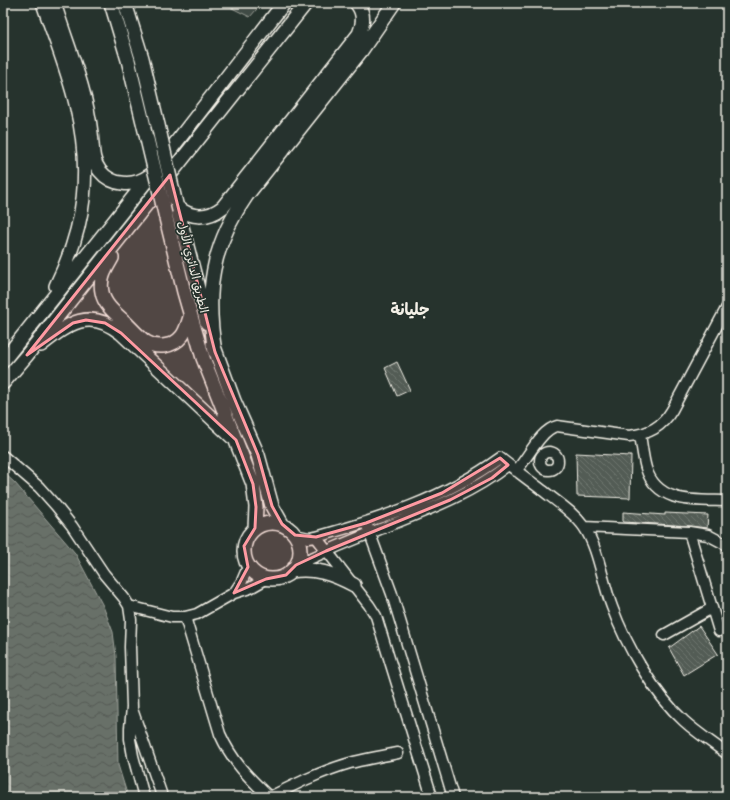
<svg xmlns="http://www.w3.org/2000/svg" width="730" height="800" viewBox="0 0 730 800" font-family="Mynerve,'Playpen Sans Arabic',sans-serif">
<defs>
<pattern id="water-waves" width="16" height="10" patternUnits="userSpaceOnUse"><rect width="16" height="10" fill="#676f68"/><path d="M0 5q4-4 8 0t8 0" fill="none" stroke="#565a55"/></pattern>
<pattern id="building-back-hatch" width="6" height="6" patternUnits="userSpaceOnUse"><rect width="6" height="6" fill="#525c55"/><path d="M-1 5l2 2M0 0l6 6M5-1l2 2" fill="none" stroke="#6c746d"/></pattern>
</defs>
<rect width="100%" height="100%" fill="#26332d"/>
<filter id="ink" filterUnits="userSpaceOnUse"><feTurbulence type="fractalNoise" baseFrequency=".025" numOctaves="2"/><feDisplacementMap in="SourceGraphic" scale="8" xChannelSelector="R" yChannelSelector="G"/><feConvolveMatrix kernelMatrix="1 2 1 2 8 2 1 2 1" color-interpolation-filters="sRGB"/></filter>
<g filter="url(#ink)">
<path fill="#414b45" stroke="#9a9e96" d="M225 3H262L250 17 230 7Z"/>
<path fill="url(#water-waves)" stroke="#9fa39b" d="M3 472 15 483 75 553 103 606 113 632 116 656 118 765 128 797H3Z"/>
<path fill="url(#building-back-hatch)" stroke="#f4f1e8" d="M397 362 410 390 397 396 385 368Z
M576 453 631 456 630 498 577 496Z
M623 512 665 515V513L708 515 707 528 689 526 623 522Z
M699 626 718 654 684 675 669 648Z"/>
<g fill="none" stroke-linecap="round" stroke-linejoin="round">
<g stroke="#f4f1e8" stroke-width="13">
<path id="minor" d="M640 435C642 446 643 458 646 468 657 505 697 500 727 501
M540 461a9 9 0 1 1 18 0a9 9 0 1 1-18 0Z
M3 456 39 487 56 506 72 526 104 574 124 598 129 606 131 620 130 647 132 707 130 728V739L133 756 144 797
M516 471C528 458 540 430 557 426L629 436C649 434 662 427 672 410L727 307
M366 523 392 594 453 797
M584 527 689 532 708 535 727 545
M689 532 719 631
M295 535 309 538 316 537C380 519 445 498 500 458 515 470 530 481 546 493 559 503 574 513 584 527 599 549 602 581 612 607 626 645 653 693 684 721 697 733 713 743 727 754
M316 537 369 605 376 616 432 797
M296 565C324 552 352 540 380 529 425 511 470 495 508 465
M234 593 242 581 248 567
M129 606 172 617H185L197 614 234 593 250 588 266 579
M185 617 220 734C232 761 248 777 269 797
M664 635 712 608
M132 709 161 793 160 797
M270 797C296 784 322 771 350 763 366 759 382 756 398 753"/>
</g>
<g stroke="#f4f1e8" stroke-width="16">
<path id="major" d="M43 3C54 36 68 70 76 104 92 170 86 225 56 286
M54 3C67 46 86 88 91 133 93 146 91 160 100 171 112 186 134 187 149 176
M111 3 128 60 147 139
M125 3 142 58 158 125
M175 200 207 323
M177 207C192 219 208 219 223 207L359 34C364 23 364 12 356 3
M165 214 184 292 203 358 253 484 256 507 255 528
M112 258C106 269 99 278 102 292 104 305 116 314 126 323 132 329 139 337 146 342 157 349 173 347 182 336 186 331 188 323 190 317
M213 344 234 401 258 455 272 506 282 524
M41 345C68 324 89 307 121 333L232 437
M215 352C205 292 211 246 247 195L361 51 394 3
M3 361 151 175 284 3
M3 383 27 355 306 3
M244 551a28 28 0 1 1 56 0a28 28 0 1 1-56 0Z
M291 571C314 567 334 574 354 585"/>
</g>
<use href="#minor" stroke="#26332d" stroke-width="10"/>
<use href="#major" stroke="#26332d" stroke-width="13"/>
<g stroke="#f4f1e8" stroke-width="16" stroke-linecap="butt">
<path id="major-bridge" d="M158 125 175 200
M147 139 165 214"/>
</g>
<use href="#major-bridge" stroke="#26332d" stroke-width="13"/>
</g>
</g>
<path fill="#ff9aa2" fill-opacity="0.2" stroke="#ff9aa2" stroke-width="3" stroke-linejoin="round" d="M170 175 215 352 258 455 272 506 282 524 295 535 316 537 366 523 442 493 500 458 508 465 492 478 450 500 326 551 296 565 286 575 266 579 234 593 248 567 244 546 255 528 256 507 253 484 236 440 121 333 105 323 86 320 73 323 27 355Z"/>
<g text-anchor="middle" stroke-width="3.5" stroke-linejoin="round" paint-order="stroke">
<g font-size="12" fill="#f4f1e8" stroke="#26332d">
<text transform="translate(193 267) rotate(76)" y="4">الطريق الدائري الأول</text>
</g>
<g font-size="16" font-weight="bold" fill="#f4f1e8" stroke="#26332d">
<text x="410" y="315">جليانة</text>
</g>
</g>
<rect width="730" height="800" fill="none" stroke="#26332d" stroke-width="16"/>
<rect x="8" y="8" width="714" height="784" fill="none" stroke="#f4f1e8" stroke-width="1.5" filter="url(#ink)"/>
</svg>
